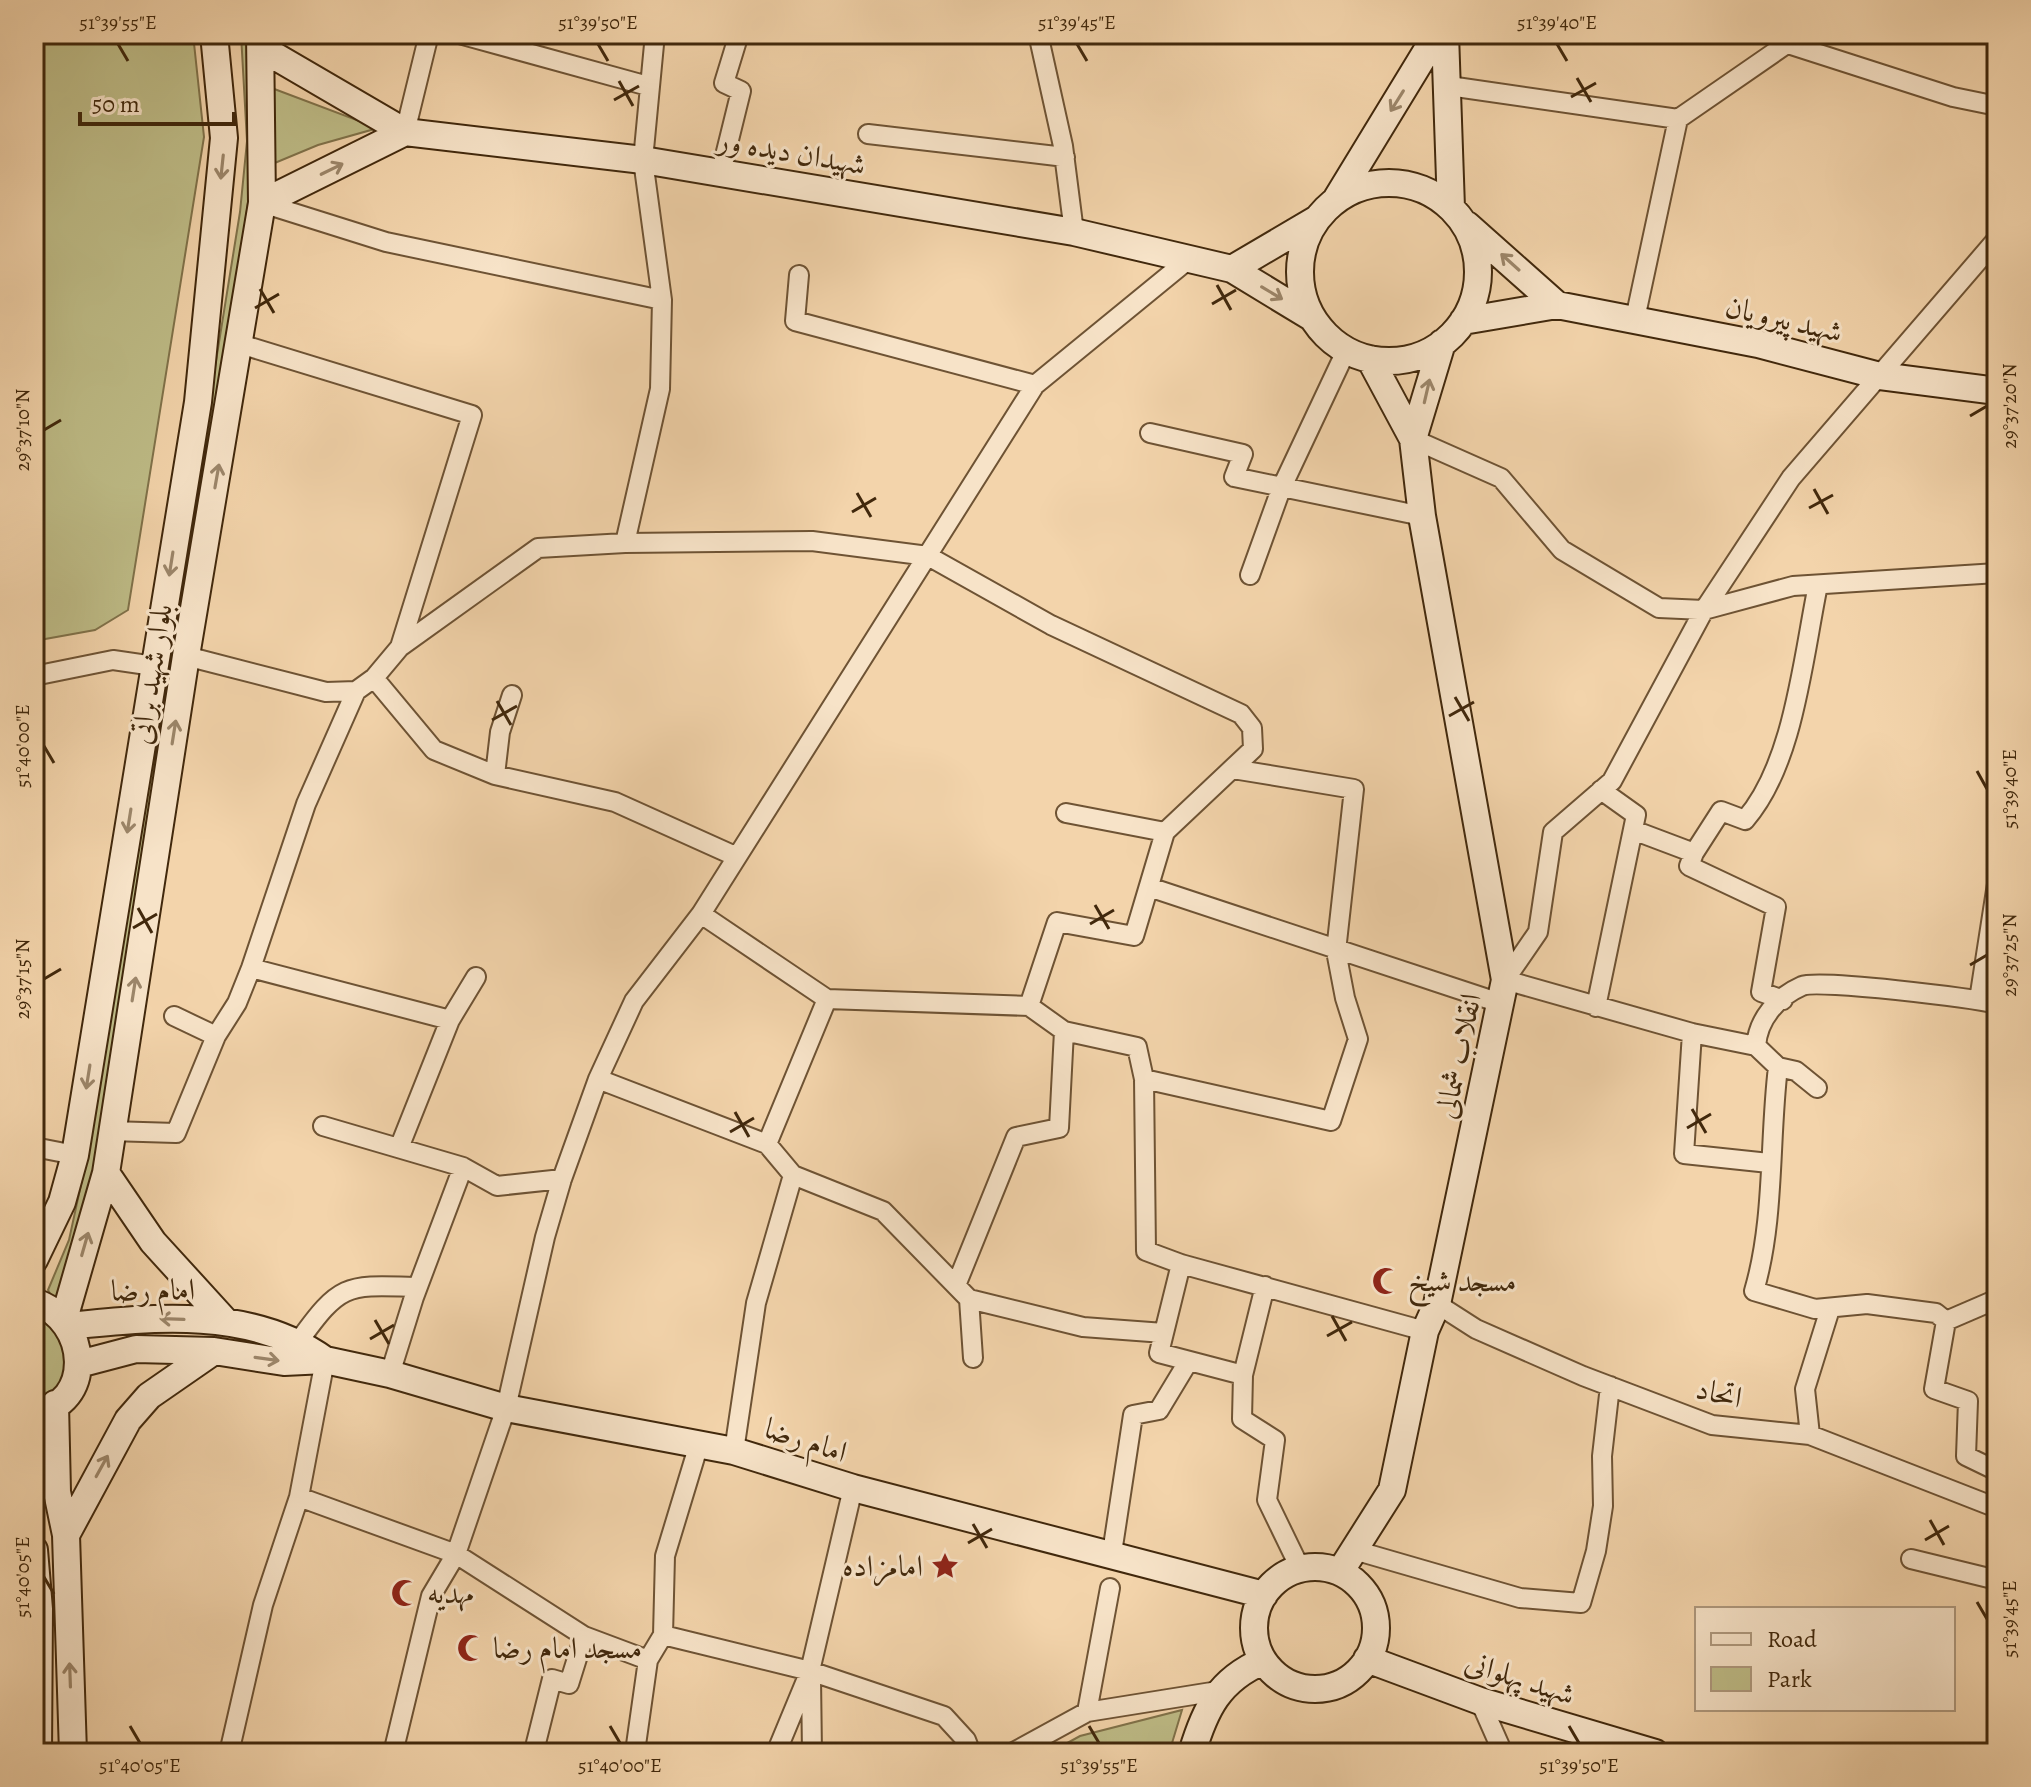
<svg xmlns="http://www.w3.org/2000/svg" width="2031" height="1787" viewBox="0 0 2031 1787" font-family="Alegreya,Amiri,serif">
<rect width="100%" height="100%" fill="#f3d4ab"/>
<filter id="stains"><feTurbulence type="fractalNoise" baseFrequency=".0025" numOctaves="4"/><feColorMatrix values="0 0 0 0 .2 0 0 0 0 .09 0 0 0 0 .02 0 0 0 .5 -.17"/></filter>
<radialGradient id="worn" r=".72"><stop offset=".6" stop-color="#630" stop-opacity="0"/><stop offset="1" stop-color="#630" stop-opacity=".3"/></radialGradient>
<path fill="#bebc87" stroke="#80724a" stroke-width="2" d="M34 34H193L204 137 128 610 95 630 34 641Z
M241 34H249L255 153 228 344 96 1172 59 1299 52 1297 48 1290 69 1240 90 1143 240 212 247 141Z
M269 87 378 128 318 145 270 165Z
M34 1310 75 1319 88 1338 89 1361 60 1394 34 1393Z
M1182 1710 1169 1753H1049L1080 1736Z"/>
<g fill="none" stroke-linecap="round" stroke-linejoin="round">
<g stroke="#6e5334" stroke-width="22">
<path id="street" d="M459 34 648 86
M1034 34 1039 38 1063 146 1074 232
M1788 44 1953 97 1997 106
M1449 86 1678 119
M405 132 429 34
M868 134 1065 157
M721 172 741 91 724 83 739 34
M262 203 386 242 662 300
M1997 239 1791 478 1704 610 1612 781 1553 832 1538 932 1505 980 1692 1033 1756 1046C1758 1019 1777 997 1802 986 1819 979 1972 998 1997 1004
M799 275 795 321 1035 385
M1635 319 1678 119 1801 34
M240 344 472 415 400 647
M1150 433 1243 454 1234 477 1422 516
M1413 439 1501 478 1562 550 1659 608 1704 610 1793 586 1997 573
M625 543 812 541 928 556 1051 625 1241 714 1252 728 1253 749 1165 832 1134 936 1057 922 1029 1006 827 999 701 914
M1250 575 1281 489 1346 351
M186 656 326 692 356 691 374 678 434 750 495 775 615 802 735 856
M34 676 113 660 154 666
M374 678 400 647 538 548 625 543 660 389 662 300 643 160 655 34
M1997 686V727
M495 775 500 732 512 695
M1066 813 1165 832
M1633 830 1694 853 1689 866 1776 907 1761 992 1783 1000
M1694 853 1721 811 1745 820C1794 764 1803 657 1818 585
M1149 887 1503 1004
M251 968 450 1020
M1979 1000 1997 884
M1029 1006 1064 1031 1137 1047 1144 1079 1146 1251 1181 1264 1425 1331
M1596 1007 1636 815 1601 790
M174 1016 216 1036
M1692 1033 1684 1154 1769 1163
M1756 1046 1778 1067C1769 1141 1775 1220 1754 1291L1815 1309 1867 1304 1936 1313 1946 1321
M1778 1067 1796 1071 1817 1088
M598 1079 767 1144 793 1175 883 1211 969 1299 973 1358
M1144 1079 1331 1121 1358 1039 1345 998 1336 951 1354 789 1233 769
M323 1126 463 1167 497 1186 562 1179
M110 1131 176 1133 216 1036 237 1003 251 968 306 804 356 691
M767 1144 827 999
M34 1147 75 1155
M399 1148 450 1020 476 977
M1181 1264 1159 1353 1243 1375
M957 1283 1016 1137 1059 1128 1064 1031
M1265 1286 1243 1375 1242 1419 1275 1440 1267 1500 1300 1568
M969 1299 1083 1327 1164 1333
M1997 1299 1946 1321 1934 1389 1968 1401 1966 1456 1997 1471
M1437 1304 1476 1329 1583 1376 1712 1425 1810 1435 1997 1508
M299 1341C341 1282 347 1285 417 1287
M390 1374 414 1297 463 1167
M1810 1435 1805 1389 1830 1309
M699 1444 665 1556 663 1635 810 1671
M734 1451 756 1303 793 1175
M853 1488 810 1671 944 1716 966 1740 971 1753
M299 1497 456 1554 584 1636 569 1684 552 1679 536 1743 539 1753
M1354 1550 1520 1598 1581 1603 1596 1551 1603 1506 1602 1456 1610 1386
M1112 1553 1133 1415 1159 1410 1188 1362
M1911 1559 1997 1580
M584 1636 648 1660
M811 1678 812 1753
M1480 1701 1503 1753
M1087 1712 1110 1588
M229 1753 263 1605 299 1497 325 1360
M393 1753 431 1596 456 1554 506 1408 545 1237 562 1179 598 1079 634 1001 701 914 1035 385 1189 259
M639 1753 635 1752 648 1660 663 1635
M776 1753 810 1671
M1012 1753 1087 1712 1218 1691"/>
</g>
<g stroke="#41280c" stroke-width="30">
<path id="secondary" d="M1445 34 1451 208
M261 48 405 132 643 160 1074 232 1232 269 1311 317
M1300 272a89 89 0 1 1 178 0a89 89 0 1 1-178 0Z
M1337 198 1437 34
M262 203 405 132
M1467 225 1557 305
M1232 269 1317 219
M1463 321 1557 305 1758 344 1880 376 1997 391
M1413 439 1442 343
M106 1173 153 1242 226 1322
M34 1260 62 1202 75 1155 198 402 224 138 214 34
M34 1302C90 1319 95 1406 34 1412
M64 1319 106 1173 186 656 262 203 260 34
M69 1326C154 1317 252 1307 325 1360
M79 1364 136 1349 214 1351 284 1362 325 1360 390 1374 506 1408 734 1451 853 1488 1264 1595
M55 1404 57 1492 66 1535 73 1753
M66 1535 128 1420 149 1396 214 1351
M34 1550 39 1609 38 1753
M1254 1628a61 61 0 1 1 122 0a61 61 0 1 1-122 0Z
M1340 1572 1392 1490 1425 1331 1437 1304 1505 980 1422 516 1413 439 1370 359
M1367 1659 1480 1701 1655 1753
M1192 1753C1205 1709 1219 1680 1263 1661"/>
</g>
<use href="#street" stroke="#f7e3c8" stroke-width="18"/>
<use href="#secondary" stroke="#f7e3c8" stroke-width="26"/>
</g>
<defs><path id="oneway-shaft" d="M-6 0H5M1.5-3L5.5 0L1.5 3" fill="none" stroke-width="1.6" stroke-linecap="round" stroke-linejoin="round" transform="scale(2)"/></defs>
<g stroke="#9c866a">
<use href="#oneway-shaft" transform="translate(1397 101) rotate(122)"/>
<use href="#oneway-shaft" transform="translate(222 167) rotate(96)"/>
<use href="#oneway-shaft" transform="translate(332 169) rotate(-26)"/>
<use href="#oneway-shaft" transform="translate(1510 262) rotate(-138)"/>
<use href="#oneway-shaft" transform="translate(1272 293) rotate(31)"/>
<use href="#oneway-shaft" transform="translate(1427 391) rotate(-77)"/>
<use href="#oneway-shaft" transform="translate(217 476) rotate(-80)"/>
<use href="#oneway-shaft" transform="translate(171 564) rotate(99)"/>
<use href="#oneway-shaft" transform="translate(174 732) rotate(-81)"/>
<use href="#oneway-shaft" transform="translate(129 821) rotate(99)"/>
<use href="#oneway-shaft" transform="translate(134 989) rotate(-81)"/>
<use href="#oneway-shaft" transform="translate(88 1077) rotate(99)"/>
<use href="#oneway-shaft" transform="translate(85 1244) rotate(-74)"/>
<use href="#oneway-shaft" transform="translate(172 1319) rotate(-178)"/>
<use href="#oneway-shaft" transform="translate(267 1359) rotate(8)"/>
<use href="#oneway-shaft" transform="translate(102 1466) rotate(-61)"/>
<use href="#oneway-shaft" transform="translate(70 1675) rotate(-92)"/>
</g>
<path fill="none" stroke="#41280c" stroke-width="3" d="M118 44 128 61M598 44 608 61M1077 44 1087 61M1557 44 1567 61M1577 78 1591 102M619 81 633 106M1571 97 1596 83M614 100 639 86M1217 285 1231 310M260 289 274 313M1212 304 1236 290M255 308 279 294M1970 416 1987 406M44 430 61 420M1814 489 1828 514M857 493 871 517M1809 508 1833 495M852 512 876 498M1455 697 1469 721M497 701 511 725M1449 716 1474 702M492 720 517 706M44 746 54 763M1977 771 1987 789M1095 905 1109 929M138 908 152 933M1090 924 1114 910M133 928 157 914M1970 965 1987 955M44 979 61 969M1692 1109 1706 1133M735 1112 749 1137M1687 1128 1711 1114M730 1132 754 1118M1332 1316 1346 1341M375 1320 389 1344M1327 1336 1352 1322M370 1339 394 1325M1930 1520 1944 1545M973 1524 987 1548M1925 1540 1949 1526M968 1543 992 1529M44 1577 54 1594M1977 1602 1987 1619M130 1726 140 1743M610 1726 620 1743M1089 1726 1099 1743M1569 1726 1579 1743"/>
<defs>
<g id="mosque-bare" transform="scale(2.16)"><path d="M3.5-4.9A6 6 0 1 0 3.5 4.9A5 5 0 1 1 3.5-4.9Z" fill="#8f2418" stroke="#f7e3c8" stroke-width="2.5" paint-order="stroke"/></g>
<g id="sight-bare" transform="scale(2.16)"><path d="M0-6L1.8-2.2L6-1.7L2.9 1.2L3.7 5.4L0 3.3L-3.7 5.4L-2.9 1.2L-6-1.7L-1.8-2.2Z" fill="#8f2418" stroke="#f7e3c8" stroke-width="2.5" paint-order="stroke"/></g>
</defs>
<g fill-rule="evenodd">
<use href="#mosque-bare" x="1386" y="1281"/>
<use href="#sight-bare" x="945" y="1566"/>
<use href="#mosque-bare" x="405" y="1593"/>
<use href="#mosque-bare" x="471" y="1648"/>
</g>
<g text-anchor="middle" stroke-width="6" stroke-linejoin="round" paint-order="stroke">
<g font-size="30" fill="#41280c" stroke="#f7e3c8">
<text transform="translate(792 152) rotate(10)" y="10">شهیدان دیده ور</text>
<text transform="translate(1784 319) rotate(13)" y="10">شهید پیرویان</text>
<text transform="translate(151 674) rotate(-81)" y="10">بلوار شهید براتی</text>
<text transform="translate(1458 1056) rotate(-78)" y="10">انقلاب شمالی</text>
<text transform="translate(153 1290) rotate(-1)" y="10">امام رضا</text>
<text transform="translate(1719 1393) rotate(13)" y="10">اتحاد</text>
<text transform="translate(806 1440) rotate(18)" y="10">امام رضا</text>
<text transform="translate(1520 1678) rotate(18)" y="10">شهید پهلوانی</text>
</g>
<g font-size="30" fill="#41280c" stroke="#f7e3c8" text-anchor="start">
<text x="1408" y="1291">مسجد شیخ</text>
<text x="923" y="1576" text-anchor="end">امامزاده</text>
<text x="427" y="1603">مهدیه</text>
<text x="493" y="1658">مسجد امام رضا</text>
</g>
</g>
<rect width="2031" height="1787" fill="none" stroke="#f3d4ab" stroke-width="88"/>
<rect x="1695" y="1607" width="260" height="104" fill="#f7e3c8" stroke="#ae987d" stroke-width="2"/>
<rect x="1711" y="1633" width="40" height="12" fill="#f7e3c8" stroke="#ae987d" stroke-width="2"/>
<text x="1767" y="1647" font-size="24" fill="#41280c">Road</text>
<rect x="1711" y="1667" width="40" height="24" fill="#bebc87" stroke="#ae987d" stroke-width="2"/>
<text x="1767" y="1687" font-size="24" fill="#41280c">Park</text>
<path d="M80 112v12h154v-12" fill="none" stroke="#41280c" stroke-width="4"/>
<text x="92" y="112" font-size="24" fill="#41280c" stroke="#f7e3c8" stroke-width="6" paint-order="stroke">50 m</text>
<rect x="44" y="44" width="1943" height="1699" fill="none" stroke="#41280c" stroke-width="3"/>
<g font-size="20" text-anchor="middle" fill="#41280c">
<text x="118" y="29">51°39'55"E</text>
<text x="598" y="29">51°39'50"E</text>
<text x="1077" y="29">51°39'45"E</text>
<text x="1557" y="29">51°39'40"E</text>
<text transform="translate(2009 406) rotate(-90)" y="7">29°37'20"N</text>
<text transform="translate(22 430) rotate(-90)" y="7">29°37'10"N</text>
<text transform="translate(22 746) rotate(-90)" y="7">51°40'00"E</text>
<text transform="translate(2009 789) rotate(-90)" y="7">51°39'40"E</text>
<text transform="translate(2009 955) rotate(-90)" y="7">29°37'25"N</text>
<text transform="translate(22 979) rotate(-90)" y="7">29°37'15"N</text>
<text transform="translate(22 1577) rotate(-90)" y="7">51°40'05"E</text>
<text transform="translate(2009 1619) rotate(-90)" y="7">51°39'45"E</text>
<text x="140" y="1772">51°40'05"E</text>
<text x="620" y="1772">51°40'00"E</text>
<text x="1099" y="1772">51°39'55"E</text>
<text x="1579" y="1772">51°39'50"E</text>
</g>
<rect width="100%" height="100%" filter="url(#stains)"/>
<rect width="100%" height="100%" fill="url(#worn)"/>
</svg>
